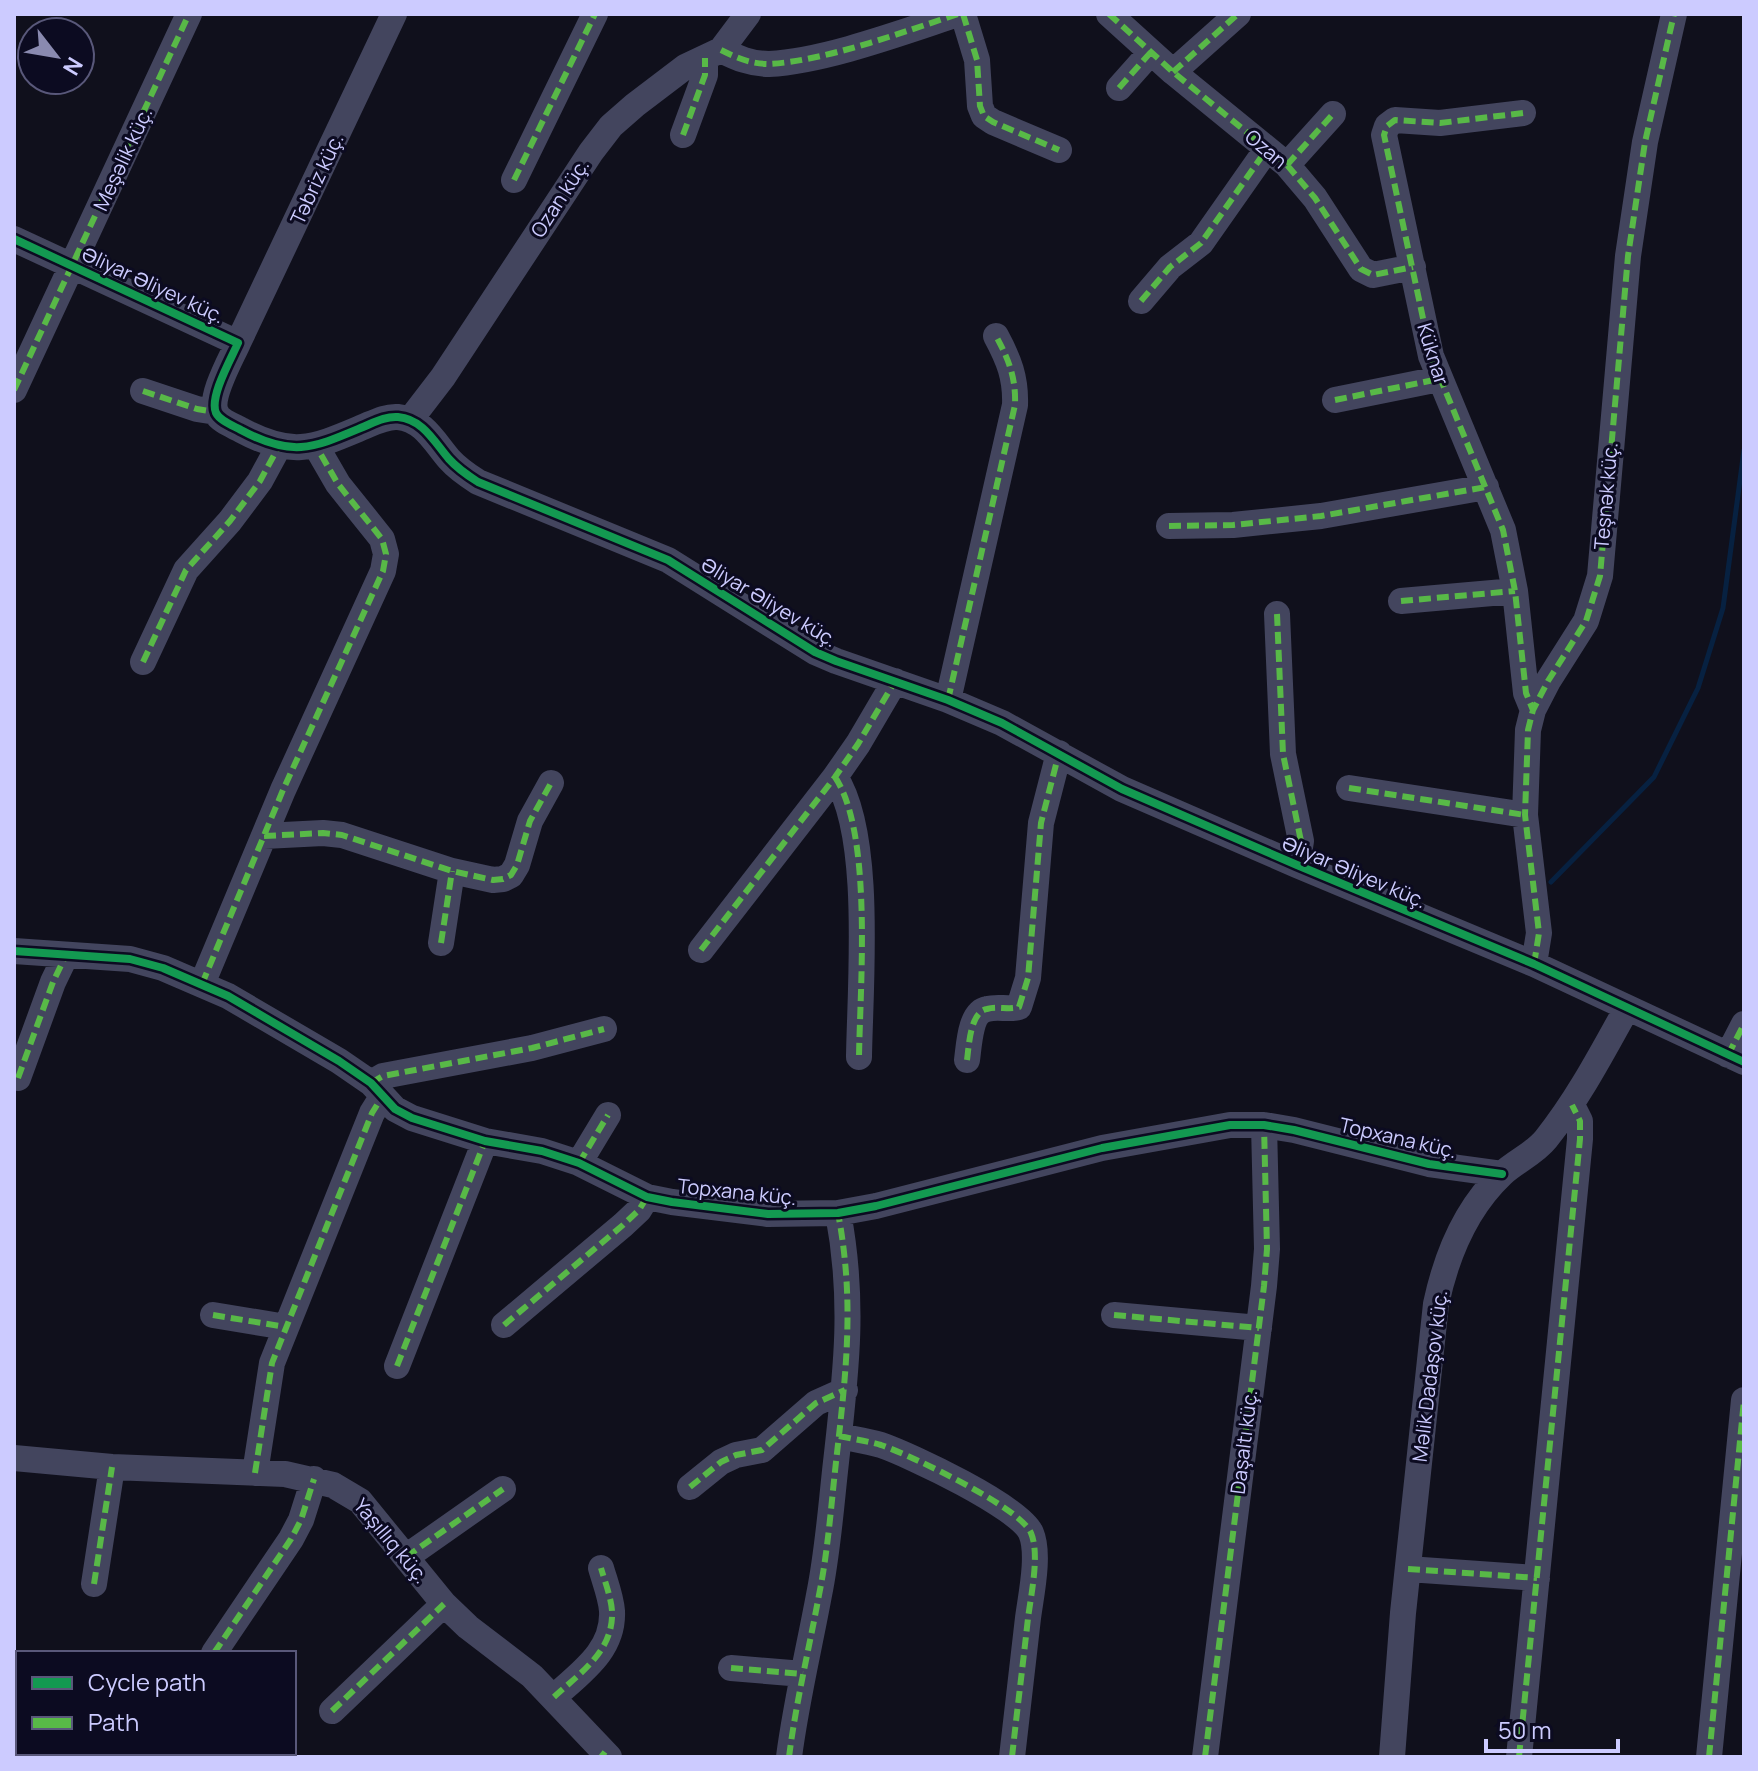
<svg xmlns="http://www.w3.org/2000/svg" width="1758" height="1771" viewBox="0 0 1758 1771" font-family="Manrope,sans-serif">
<rect width="100%" height="100%" fill="#10101c"/>
<g fill="none" stroke-linecap="round" stroke-linejoin="round">
<path stroke="#072141" stroke-width="5" d="M1551 882 1654 777 1698 688 1723 608 1744 450"/>
<path stroke="#43455e" stroke-width="26" d="M963 14 977 60 980 106 984 116 993 122 1059 150
M1109 14 1173 72 1287 165 1315 198 1361 269 1373 275 1413 267
M721 50C737 58 751 64 769 64 825 61 903 32 958 14
M1173 72 1238 14
M1119 88 1151 52
M1523 113 1440 123 1395 120 1387 126 1384 135 1431 356 1503 530 1515 591 1526 693 1533 710
M683 135 705 75V58
M1287 165 1333 114
M514 180 595 14
M14 239 238 343C231 359 209 397 216 413 220 421 234 426 241 430 293 458 313 448 363 427 375 422 386 416 398 417 423 419 435 443 449 459 457 468 467 475 478 482L668 560 815 652 836 661 948 700 1002 723 1122 789 1297 865 1534 964 1744 1062
M1141 301 1170 267 1201 243 1267 149
M238 343 394 14
M14 390 189 14
M143 391 197 409 216 412
M1335 400 1439 379
M410 420 443 377 591 152 611 126 635 105 685 67 721 50 748 14
M1169 526 1233 525 1321 516 1486 487
M1401 601 1515 591
M1277 614 1283 754 1301 841 1297 865
M143 662 186 570 230 521 260 481 279 446
M948 700 1015 405C1016 378 1009 360 996 336
M835 777C873 834 860 986 859 1057
M1349 788 1525 815
M264 836 323 833 342 835 452 871 493 880 503 879 511 875 517 865 530 821 551 783
M441 943 452 871
M701 950 835 777 858 744 895 681
M14 951 130 959 163 968 228 996 339 1061 371 1083 395 1109 412 1118 485 1141 542 1151 579 1163 647 1197 672 1202 768 1214 838 1213 876 1206 1102 1148 1230 1125H1264L1294 1130 1429 1164 1502 1174
M1534 964 1539 933 1525 815 1528 730 1533 710 1548 681 1586 621 1600 576 1628 256 1645 142 1674 14
M202 984 283 790 383 571 386 554 382 539 338 484 316 446
M1728 1055 1744 1024
M967 1060C969 1046 970 1012 987 1009 998 1006 1008 1010 1019 1007L1028 978 1041 823 1059 753
M18 1078 53 982 66 955
M371 1083 383 1076 532 1048 604 1029
M579 1163 608 1115
M213 1315 286 1327
M1114 1315 1259 1328
M504 1325 623 1225 639 1210 647 1197
M397 1366 485 1141
M839 1436C853 1439 867 1441 881 1445 910 1455 1020 1507 1031 1533 1040 1554 1031 1595 1028 1618 1023 1664 1017 1711 1012 1757
M14 1458 112 1467 285 1474 333 1485 360 1501 444 1604 468 1627 532 1676 609 1757
M255 1473 272 1363 372 1113 382 1097
M690 1487 721 1462 736 1455 762 1450 816 1403 845 1390
M406 1557 503 1489
M1408 1569 1537 1578
M94 1584 112 1467
M214 1653 291 1539 301 1520 314 1479
M731 1668 803 1674
M554 1697C580 1673 614 1651 612 1611 611 1597 605 1582 601 1568
M332 1711 444 1604
M789 1757C796 1702 809 1649 819 1595 828 1551 831 1506 836 1462 846 1373 855 1302 838 1213
M1205 1757 1264 1286 1267 1249 1264 1125
M1392 1757 1403 1613 1436 1304C1446 1257 1466 1208 1502 1174 1516 1161 1534 1154 1546 1139 1578 1099 1602 1053 1627 1008
M1519 1757 1580 1139V1121L1572 1105
M1709 1757 1744 1400"/>
<path stroke="#58b947" stroke-width="6" stroke-dasharray="12 6" stroke-linecap="butt" d="M963 14 977 60 980 106 984 116 993 122 1059 150
M1109 14 1173 72 1287 165 1315 198 1361 269 1373 275 1413 267
M721 50C737 58 751 64 769 64 825 61 903 32 958 14
M1173 72 1238 14
M1119 88 1151 52
M1523 113 1440 123 1395 120 1387 126 1384 135 1431 356 1503 530 1515 591 1526 693 1533 710
M683 135 705 75V58
M1287 165 1333 114
M514 180 595 14
M1141 301 1170 267 1201 243 1267 149
M14 390 189 14
M143 391 197 409 216 412
M1335 400 1439 379
M1169 526 1233 525 1321 516 1486 487
M1401 601 1515 591
M1277 614 1283 754 1301 841 1297 865
M143 662 186 570 230 521 260 481 279 446
M948 700 1015 405C1016 378 1009 360 996 336
M835 777C873 834 860 986 859 1057
M1349 788 1525 815
M264 836 323 833 342 835 452 871 493 880 503 879 511 875 517 865 530 821 551 783
M441 943 452 871
M701 950 835 777 858 744 895 681
M1534 964 1539 933 1525 815 1528 730 1533 710 1548 681 1586 621 1600 576 1628 256 1645 142 1674 14
M202 984 283 790 383 571 386 554 382 539 338 484 316 446
M1728 1055 1744 1024
M967 1060C969 1046 970 1012 987 1009 998 1006 1008 1010 1019 1007L1028 978 1041 823 1059 753
M18 1078 53 982 66 955
M371 1083 383 1076 532 1048 604 1029
M579 1163 608 1115
M213 1315 286 1327
M1114 1315 1259 1328
M504 1325 623 1225 639 1210 647 1197
M397 1366 485 1141
M839 1436C853 1439 867 1441 881 1445 910 1455 1020 1507 1031 1533 1040 1554 1031 1595 1028 1618 1023 1664 1017 1711 1012 1757
M255 1473 272 1363 372 1113 382 1097
M690 1487 721 1462 736 1455 762 1450 816 1403 845 1390
M406 1557 503 1489
M1408 1569 1537 1578
M94 1584 112 1467
M214 1653 291 1539 301 1520 314 1479
M731 1668 803 1674
M554 1697C580 1673 614 1651 612 1611 611 1597 605 1582 601 1568
M332 1711 444 1604
M601 1757 605 1752
M789 1757C796 1702 809 1649 819 1595 828 1551 831 1506 836 1462 846 1373 855 1302 838 1213
M1205 1757 1264 1286 1267 1249 1264 1125
M1519 1757 1580 1139V1121L1572 1105
M1709 1757 1744 1400"/>
<g stroke="#0c0b21" stroke-width="13">
<path id="cycleway" d="M14 239 238 343C231 359 209 397 216 413 220 421 234 426 241 430 293 458 313 448 363 427 375 422 386 416 398 417 423 419 435 443 449 459 457 468 467 475 478 482L668 560 815 652 836 661 948 700 1002 723 1122 789 1297 865 1534 964 1744 1062
M14 951 130 959 163 968 228 996 339 1061 371 1083 395 1109 412 1118 485 1141 542 1151 579 1163 647 1197 672 1202 768 1214 838 1213 876 1206 1102 1148 1230 1125H1264L1294 1130 1429 1164 1502 1174"/>
</g>
<use href="#cycleway" stroke="#139951" stroke-width="8"/>
</g>
<g text-anchor="middle" stroke-width="6" stroke-linejoin="round" paint-order="stroke">
<g font-size="20" fill="#cccbff" stroke="#0c0b21">
<text transform="translate(1266 149) rotate(40)" y="7">Ozan</text>
<text transform="translate(123 159) rotate(-65)" y="7">Meşəlik küç.</text>
<text transform="translate(317 179) rotate(-65)" y="7">Təbriz küç.</text>
<text transform="translate(560 198) rotate(-57)" y="7">Ozan küç.</text>
<text transform="translate(153 285) rotate(25)" y="7">Əliyar Əliyev küç.</text>
<text transform="translate(1433 354) rotate(73)" y="7">Küknar</text>
<text transform="translate(1606 496) rotate(-85)" y="7">Teşnək küç.</text>
<text transform="translate(769 602) rotate(31)" y="7">Əliyar Əliyev küç.</text>
<text transform="translate(1354 872) rotate(23)" y="7">Əliyar Əliyev küç.</text>
<text transform="translate(1398 1138) rotate(13)" y="7">Topxana küç.</text>
<text transform="translate(737 1192) rotate(6)" y="7">Topxana küç.</text>
<text transform="translate(1430 1376) rotate(-83)" y="7">Məlik Dadaşov küç.</text>
<text transform="translate(1244 1442) rotate(-83)" y="7">Daşaltı küç.</text>
<text transform="translate(391 1541) rotate(50)" y="7">Yaşıllıq küç.</text>
</g>
</g>
<rect width="1758" height="1771" fill="none" stroke="#cccbff" stroke-width="32"/>
<rect x="16" y="1651" width="280" height="104" fill="#0c0b21" stroke="#59587a" stroke-width="2"/>
<rect x="32" y="1677" width="40" height="12" fill="#139951" stroke="#59587a" stroke-width="2"/>
<text x="88" y="1691" font-size="24" fill="#cccbff">Cycle path</text>
<rect x="32" y="1717" width="40" height="12" fill="#58b947" stroke="#59587a" stroke-width="2"/>
<text x="88" y="1731" font-size="24" fill="#cccbff">Path</text>
<g transform="translate(56 56) rotate(121)"><circle r="38" fill="#0c0b21" stroke="#59587a" stroke-width="2"/>
<path d="M0-6L14 30L0 20L-14 30Z" fill="#8a8ab0"/>
<text y="-12" font-size="22" font-weight="bold" text-anchor="middle" fill="#cccbff">N</text>
</g>
<path d="M1486 1739v12h132v-12" fill="none" stroke="#cccbff" stroke-width="4"/>
<text x="1498" y="1739" font-size="24" fill="#cccbff" stroke="#0c0b21" stroke-width="6" paint-order="stroke">50 m</text>
</svg>
